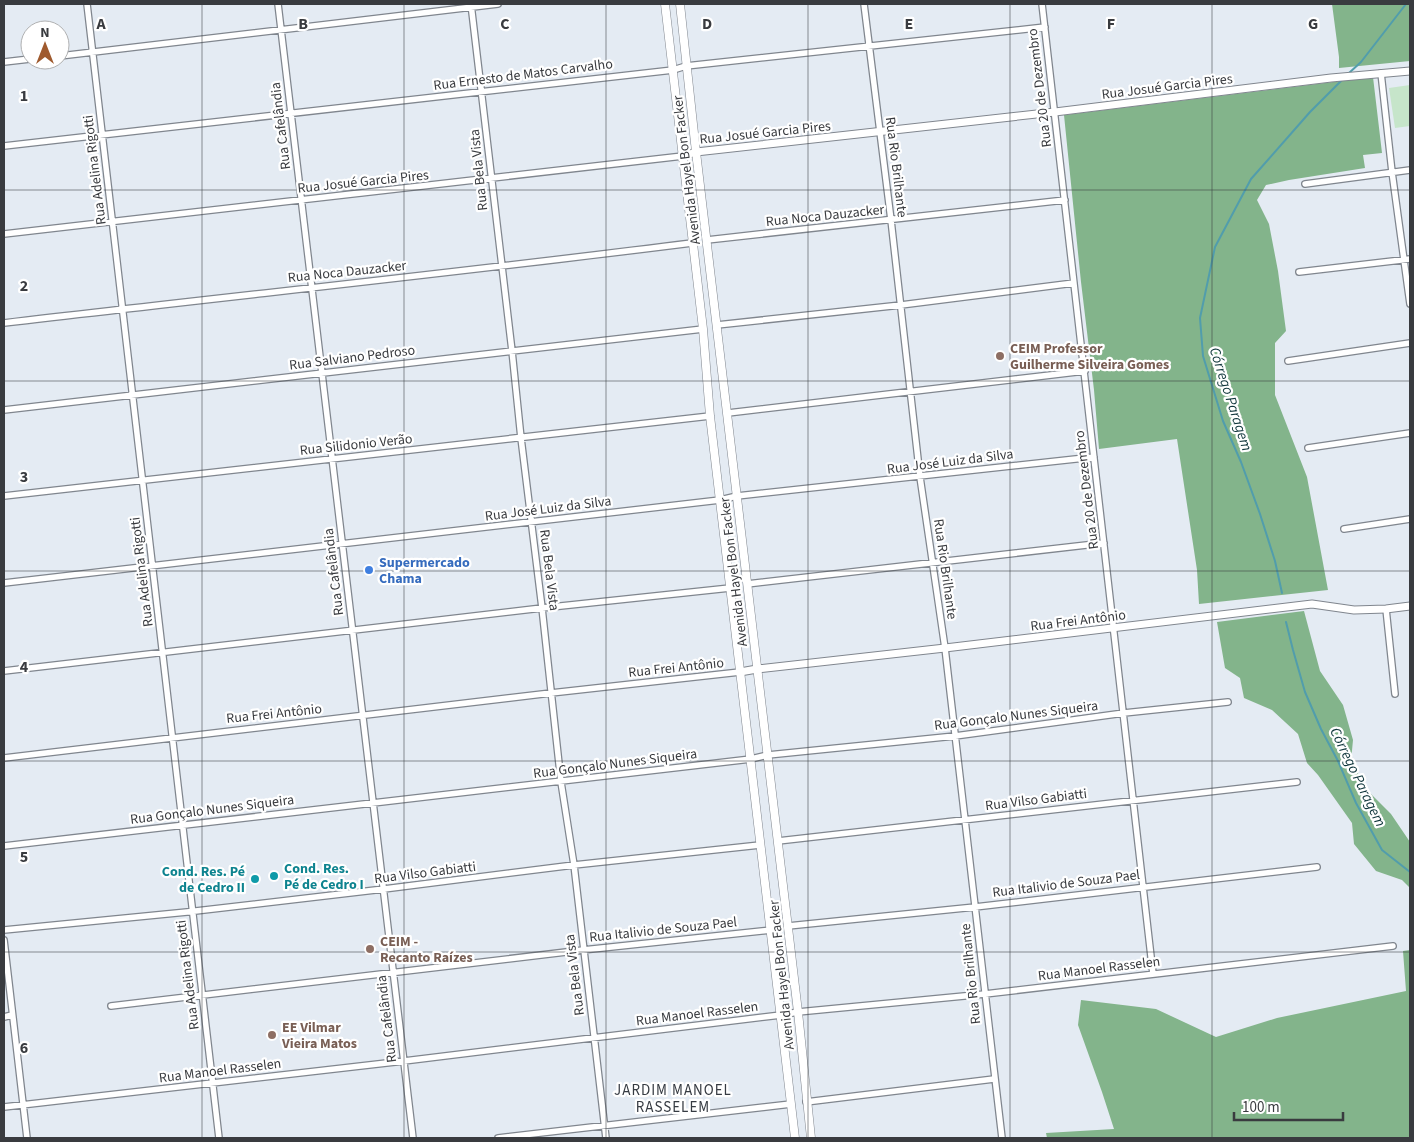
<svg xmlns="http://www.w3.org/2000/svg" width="1414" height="1142" viewBox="0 0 1414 1142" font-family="'Source Sans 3',sans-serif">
<rect width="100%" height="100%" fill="#e4ebf3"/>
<path fill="#c6e5ca" d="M1410 85V126L1395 128 1389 88Z"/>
<path fill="#83b48b" d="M1332 4H1410V61L1339 68V57Z
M1373 77 1382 153 1363 155 1365 168 1289 180 1266 185 1257 200 1269 224 1278 271 1286 331 1275 343V395L1307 477 1328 590 1199 604 1197 570 1177 439 1099 449 1094 390 1081 282 1064 115Z
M1304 611 1320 671 1343 705 1353 740 1351 761 1367 790 1391 814 1410 842V888L1402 880 1376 871 1354 844 1352 823 1318 775 1307 763 1298 734 1272 710 1244 698 1240 678 1225 668 1217 622Z
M1410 950V1138H1047L1046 1133 1114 1129 1102 1092 1078 1025 1081 1000 1156 1009 1216 1037 1277 1018 1406 991 1403 951Z"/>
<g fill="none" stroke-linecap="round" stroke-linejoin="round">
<path stroke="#519dac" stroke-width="2" d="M1349 73 1361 62 1406 4
M1282 593 1275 561 1260 514 1241 462 1223 421 1203 356 1200 318 1215 247 1251 179 1310 112 1342 80
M1286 622 1293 650 1305 692 1321 729 1338 761 1356 803 1382 850 1410 872"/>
<g stroke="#80868e" stroke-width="8">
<path id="minor" d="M87 4 219 1138
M278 4 413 1138
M471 4 512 351 521 438 542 608 561 782 574 865 606 1138
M864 4 891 220 920 477 945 648 1002 1138
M1042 4 1153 974
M60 56 498 4
M4 62 30 59
M1381 73 1392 172 1410 304
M4 146 673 70 686 66 1045 27
M1305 184 1410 170
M4 234 683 156
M707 240 1065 200
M1299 272 1410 259
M4 323C233 296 463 272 692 243
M717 325 901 305 1074 283
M1288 361 1410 343
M4 410 703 329
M728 413 1085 371
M1308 448 1410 433
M4 496 710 416
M1344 529 1410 519
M4 583 720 500 737 496 1094 457
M747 584 1104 543
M1386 609 1395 694
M4 671 542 608 730 588
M4 758 551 693 740 672
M778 841 1297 782
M4 846 751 759 768 755 955 736 1124 713 1228 702
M788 926 975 907 1317 867
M4 930 187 912 384 889 574 865 760 845
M4 940 27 1138
M111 1006 583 950 771 930
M4 1017 12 1015
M806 1102 994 1079
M4 1107 404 1061 781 1015 798 1012 985 994 1393 946
M498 1138 791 1104"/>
</g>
<g stroke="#80868e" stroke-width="9">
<path id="tertiary" d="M683 156 696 152 1055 112 1331 78 1410 71
M740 672 757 669 945 648 1312 604 1354 610 1386 609 1410 606"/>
</g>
<g stroke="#80868e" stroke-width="9">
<path id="secondary" d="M665 4 703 329 710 416 795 1138
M680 4 696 152 798 1012 811 1138"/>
</g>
<use href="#minor" stroke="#fff" stroke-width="5.5"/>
<use href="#tertiary" stroke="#fff" stroke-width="7"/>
<use href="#secondary" stroke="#fff" stroke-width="8"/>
</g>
<path fill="none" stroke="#393b3f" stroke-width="1" stroke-opacity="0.55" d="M202 4V1138M404 4V1138M606 4V1138M808 4V1138M1010 4V1138M1212 4V1138M4 190H1410M4 381H1410M4 571H1410M4 761H1410M4 952H1410"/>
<g fill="#8d6e63" stroke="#fff" stroke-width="2">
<circle cx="1000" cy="356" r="5"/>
<circle cx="370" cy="949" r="5"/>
<circle cx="272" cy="1035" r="5"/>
</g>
<circle fill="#3f7fe0" stroke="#fff" stroke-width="2" cx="369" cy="570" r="5"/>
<g fill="#0f9aa8" stroke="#fff" stroke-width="2">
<circle cx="274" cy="876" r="5"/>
<circle cx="255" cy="879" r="5"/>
</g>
<g text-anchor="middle" stroke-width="4.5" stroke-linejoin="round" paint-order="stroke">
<g font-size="14" fill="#393b3f" stroke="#fff">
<text transform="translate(523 74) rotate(-7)" y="5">Rua Ernesto de Matos Carvalho</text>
<text transform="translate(1167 86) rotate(-7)" y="5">Rua Josué Garcia Pires</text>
<text transform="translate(1039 88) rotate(-97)" y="5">Rua 20 de Dezembro</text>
<text transform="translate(280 126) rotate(-97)" y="5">Rua Cafelândia</text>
<text transform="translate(765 132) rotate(-6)" y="5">Rua Josué Garcia Pires</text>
<text transform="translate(897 167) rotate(83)" y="5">Rua Rio Brilhante</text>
<text transform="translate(94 170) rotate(-97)" y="5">Rua Adelina Rigotti</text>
<text transform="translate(478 170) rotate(-96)" y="5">Rua Bela Vista</text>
<text transform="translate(686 170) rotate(-97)" y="5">Avenida Hayel Bon Facker</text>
<text transform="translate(363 181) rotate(-6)" y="5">Rua Josué Garcia Pires</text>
<text transform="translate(825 215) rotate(-6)" y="5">Rua Noca Dauzacker</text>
<text transform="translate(347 271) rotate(-6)" y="5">Rua Noca Dauzacker</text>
<text transform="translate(352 357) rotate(-7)" y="5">Rua Salviano Pedroso</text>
<text transform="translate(356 444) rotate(-6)" y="5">Rua Silidonio Verão</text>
<text transform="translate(950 461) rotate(-7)" y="5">Rua José Luiz da Silva</text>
<text transform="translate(1086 490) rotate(-97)" y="5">Rua 20 de Dezembro</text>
<text transform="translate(548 508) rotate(-7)" y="5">Rua José Luiz da Silva</text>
<text transform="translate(946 569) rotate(82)" y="5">Rua Rio Brilhante</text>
<text transform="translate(550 570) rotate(83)" y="5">Rua Bela Vista</text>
<text transform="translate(141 572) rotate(-97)" y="5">Rua Adelina Rigotti</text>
<text transform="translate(333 572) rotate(-97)" y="5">Rua Cafelândia</text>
<text transform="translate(733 572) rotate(-97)" y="5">Avenida Hayel Bon Facker</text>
<text transform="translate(1078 620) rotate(-7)" y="5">Rua Frei Antônio</text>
<text transform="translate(676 667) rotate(-6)" y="5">Rua Frei Antônio</text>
<text transform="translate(274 713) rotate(-6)" y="5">Rua Frei Antônio</text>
<text transform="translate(1016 715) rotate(-7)" y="5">Rua Gonçalo Nunes Siqueira</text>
<text transform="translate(615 763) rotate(-7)" y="5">Rua Gonçalo Nunes Siqueira</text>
<text transform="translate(1036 799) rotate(-7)" y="5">Rua Vilso Gabiatti</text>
<text transform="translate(212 809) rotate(-7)" y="5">Rua Gonçalo Nunes Siqueira</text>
<text transform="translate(425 872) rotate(-7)" y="5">Rua Vilso Gabiatti</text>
<text transform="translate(1066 883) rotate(-7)" y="5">Rua Italivio de Souza Pael</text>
<text transform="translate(663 929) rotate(-6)" y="5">Rua Italivio de Souza Pael</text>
<text transform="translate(1099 968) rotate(-7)" y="5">Rua Manoel Rasselen</text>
<text transform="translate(970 974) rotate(-96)" y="5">Rua Rio Brilhante</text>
<text transform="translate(187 975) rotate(-97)" y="5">Rua Adelina Rigotti</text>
<text transform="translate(574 975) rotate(-97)" y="5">Rua Bela Vista</text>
<text transform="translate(781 975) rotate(-96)" y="5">Avenida Hayel Bon Facker</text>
<text transform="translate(697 1013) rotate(-7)" y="5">Rua Manoel Rasselen</text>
<text transform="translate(386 1019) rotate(-97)" y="5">Rua Cafelândia</text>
<text transform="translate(220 1070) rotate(-7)" y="5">Rua Manoel Rasselen</text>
</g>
<g font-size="14" font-weight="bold" fill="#785e54" stroke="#fff" text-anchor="start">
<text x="1010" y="353">CEIM Professor<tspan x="1010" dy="16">Guilherme Silveira Gomes</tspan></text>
<text x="380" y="946">CEIM -<tspan x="380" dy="16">Recanto Raízes</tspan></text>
<text x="282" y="1032">EE Vilmar<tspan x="282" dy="16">Vieira Matos</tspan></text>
</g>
<g font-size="14" font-weight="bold" fill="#366cbe" stroke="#fff" text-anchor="start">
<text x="379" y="567">Supermercado<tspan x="379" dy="16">Chama</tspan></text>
</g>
<g font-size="14" font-weight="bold" fill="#0d838f" stroke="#fff" text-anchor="start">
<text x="284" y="873">Cond. Res.<tspan x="284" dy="16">Pé de Cedro I</tspan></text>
<text x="245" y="876" text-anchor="end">Cond. Res. Pé<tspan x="245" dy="16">de Cedro II</tspan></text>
</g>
<g font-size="15" font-style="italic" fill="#10363c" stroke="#fff">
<text transform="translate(1231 399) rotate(72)" y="5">Córrego Paragem</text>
<text transform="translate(1358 777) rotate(64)" y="5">Córrego Paragem</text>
</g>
<g font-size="15" letter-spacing="1" fill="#363b42" stroke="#fff">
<text x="673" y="1095">JARDIM MANOEL<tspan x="673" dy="17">RASSELEM</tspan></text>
</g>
</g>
<g font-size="16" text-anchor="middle" font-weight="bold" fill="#393b3f" stroke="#fff" stroke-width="4.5" stroke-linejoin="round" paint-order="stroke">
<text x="101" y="29">A</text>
<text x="303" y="29">B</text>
<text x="505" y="29">C</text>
<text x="707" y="29">D</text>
<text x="909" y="29">E</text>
<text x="1111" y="29">F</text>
<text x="1313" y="29">G</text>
<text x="24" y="101">1</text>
<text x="24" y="291">2</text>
<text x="24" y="482">3</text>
<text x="24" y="672">4</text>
<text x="24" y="862">5</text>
<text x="24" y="1053">6</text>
</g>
<rect width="1414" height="1142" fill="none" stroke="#393b3f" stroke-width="10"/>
<g transform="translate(45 45)"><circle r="24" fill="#ffffff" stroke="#b0b1b2"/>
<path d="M0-4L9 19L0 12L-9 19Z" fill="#9f5a2e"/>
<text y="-8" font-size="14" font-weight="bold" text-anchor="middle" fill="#393b3f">N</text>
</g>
<path d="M1234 1112v8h109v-8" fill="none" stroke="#393b3f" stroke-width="2.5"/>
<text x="1242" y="1112" font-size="15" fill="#393b3f" stroke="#ffffff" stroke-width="4" paint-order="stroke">100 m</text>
</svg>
